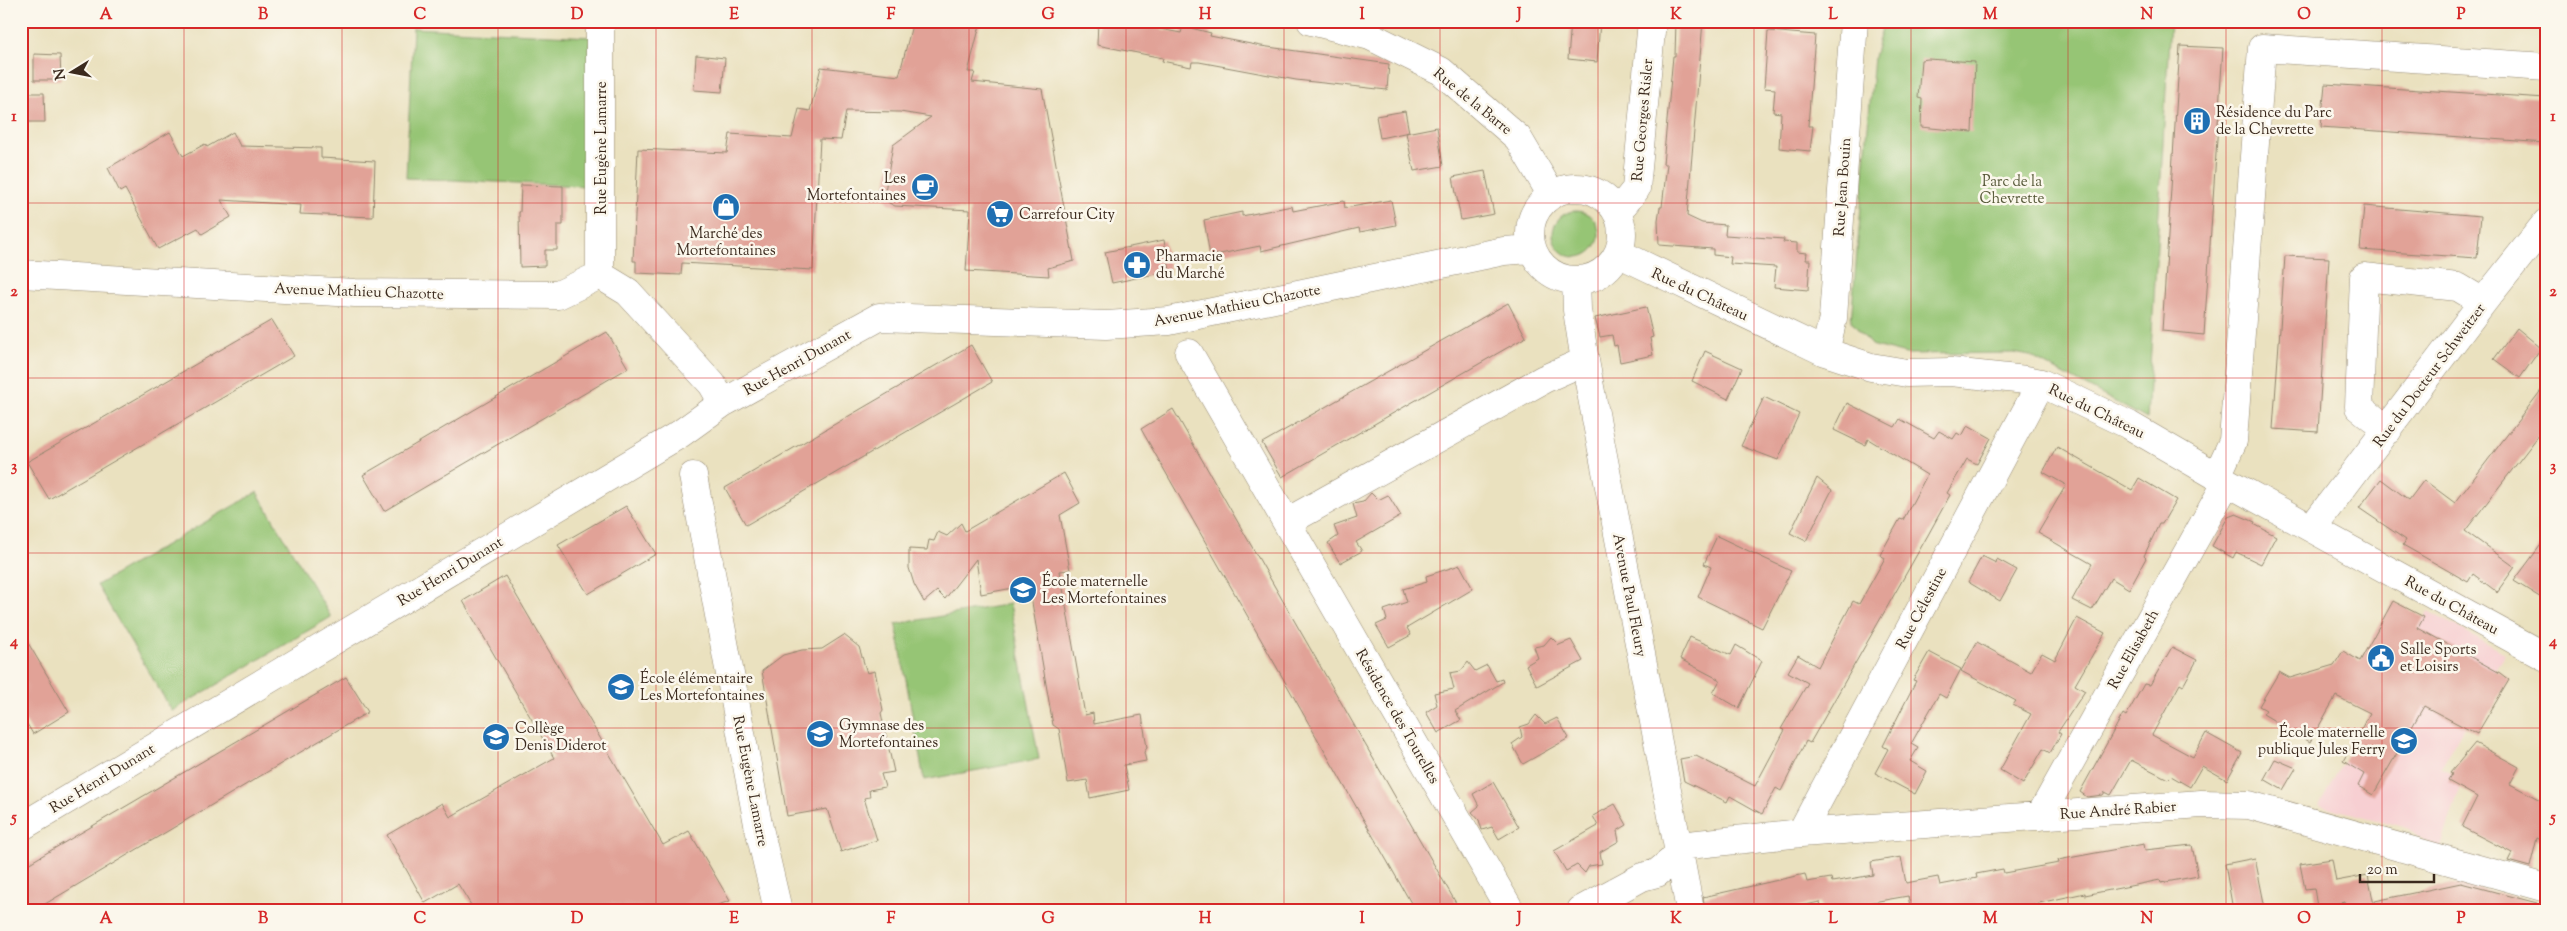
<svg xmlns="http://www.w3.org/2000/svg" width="2567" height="931" viewBox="0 0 2567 931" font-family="'Sorts Mill Goudy',serif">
<rect width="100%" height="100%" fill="#fbf7ec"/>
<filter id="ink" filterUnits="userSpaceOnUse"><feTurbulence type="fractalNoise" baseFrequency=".02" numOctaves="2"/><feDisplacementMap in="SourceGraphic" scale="10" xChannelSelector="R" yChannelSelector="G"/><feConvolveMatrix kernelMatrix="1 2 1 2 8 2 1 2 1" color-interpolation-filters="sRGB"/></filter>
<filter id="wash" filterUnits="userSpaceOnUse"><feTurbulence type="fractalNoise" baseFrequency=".0096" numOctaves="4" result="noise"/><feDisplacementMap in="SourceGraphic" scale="20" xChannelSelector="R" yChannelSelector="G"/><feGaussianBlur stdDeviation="1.12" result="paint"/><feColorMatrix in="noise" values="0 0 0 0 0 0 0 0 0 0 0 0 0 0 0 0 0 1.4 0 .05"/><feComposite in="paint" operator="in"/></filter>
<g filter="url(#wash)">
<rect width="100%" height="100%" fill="#eae1bf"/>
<path fill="#f7cfd2" d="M2428 611 2505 653 2441 768 2463 780 2440 850 2408 828 2319 805Z"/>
<path fill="#96c575" stroke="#68784a" d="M1884 21H2170L2147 419 2030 356 2014 353 1906 354 1871 345 1851 321 1874 57Z
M2440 21H2546V30Z
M413 28 591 37 584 186 406 178Z
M1553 234a23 23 0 1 1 46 0a23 23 0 1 1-46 0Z
M257 492 331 617 172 711 97 585Z
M1010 604 1039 759 924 780 896 624Z"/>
<g id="blocks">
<path fill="#e1a297" d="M913 21H981L968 72H975L972 82 1042 89 1074 261 1048 268 1049 276 966 271 970 210 895 206 889 203 884 197 893 145 931 117 900 112 846 111 841 140 820 139 813 270 682 263 681 275 636 273V261H633L638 149 727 153 730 134 792 138 799 109 810 111 821 67 899 76Z
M1098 21H1119L1181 33 1183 26 1211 33 1210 36 1261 46 1389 64 1387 90 1296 80 1199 62H1192L1191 67 1162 61 1163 58 1097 45Z
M1571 21H1600L1597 62 1568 59Z
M1676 21H1703L1687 216 1702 223 1726 225 1725 235 1784 239 1783 242 1797 243V252L1807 253 1806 260H1810L1808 290 1774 287 1776 267 1730 264 1731 257 1713 255V249L1659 245 1658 220 1660 207H1662L1667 164H1663L1673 56H1675Z
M1768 31 1815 35 1808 126H1813L1810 151 1779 148 1781 113 1773 112 1775 89 1764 88Z
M2180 46 2223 48 2204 335 2162 331Z
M34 54 60 55 61 80H34Z
M696 55 725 58 722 92 694 90Z
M1928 59 1975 62 1972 132 1921 127 1922 99 1918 98 1921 60Z
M2325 84 2546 98V143L2321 127Z
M21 93H44L45 122H21Z
M1405 111 1409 132 1380 138 1376 116Z
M1437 127 1443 166 1414 171 1406 133Z
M170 132 183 156 205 144 207 147 233 132 240 146 321 148V158L375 161 373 217 300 214 301 205 221 200 231 217 202 234 198 228 158 249 125 189 120 192 108 168Z
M1485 171 1494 214 1461 220 1453 177Z
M521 185 563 186V225H557V250H545V266L520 267 519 212H520Z
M1391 200 1396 225 1360 232 1359 228 1261 251 1260 246 1210 256 1204 220 1242 212V216L1292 206 1293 211 1344 201 1345 208Z
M2364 206 2481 216 2477 258 2360 250Z
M1164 240 1170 271 1112 283 1105 252Z
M2285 256 2329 258 2318 432 2273 429Z
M1508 303 1526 337 1282 477 1262 443Z
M1646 307 1653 337 1650 338 1653 355 1620 362 1617 345 1614 346 1612 335 1600 337 1595 318Z
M272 320 294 356 49 499 27 462Z
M2517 328 2541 348 2520 378 2494 359Z
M607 332 628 368 384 511 363 475Z
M971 345 992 382 746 525 725 488Z
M1705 351 1742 368 1728 399 1692 381Z
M2546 384V426L2465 531 2515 567 2497 592 2473 574 2468 582 2403 545 2406 540 2359 508 2381 479 2409 500 2424 480 2455 503Z
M1764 397 1799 414 1778 460 1741 446Z
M1847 403 1895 427 1900 419 1934 438 1939 431 1953 439 1957 433 1962 436 1968 425 1991 438 1977 464 1967 459 1947 493 1950 495 1928 535 1810 743 1806 741 1781 791 1776 788 1762 814 1730 796 1727 802 1684 781 1680 759 1696 756 1755 786 1785 730 1781 729 1808 683 1788 672 1798 655 1818 667 1853 601 1859 604 1885 558 1880 555 1900 519 1903 520 1927 475 1868 439 1865 445 1834 430Z
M1173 409 1460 910H1415L1141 429Z
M2057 447 2132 490 2139 478 2176 500 2162 524H2159L2144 556 2146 558 2129 589 2111 578 2092 610 2072 600 2092 564 2038 533 2066 485 2043 472Z
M1064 473 1080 503 1060 515 1070 570 1060 571 1085 715 1093 713 1094 724 1142 715 1147 748 1144 752 1146 761 1124 765 1129 790 1090 798 1087 780 1068 783 1059 729 1053 725 1029 585 981 594 976 559 945 599 937 591 924 602 914 584 909 568V549L927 550 929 540 934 541 938 532 947 536 961 523 965 531Z
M1817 478 1832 490 1806 541 1790 533Z
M1371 493 1378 500 1388 495 1401 516 1356 542 1362 551 1340 563 1328 543 1338 536 1334 526 1357 518 1353 504 1363 502Z
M626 506 656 554 588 594 558 545Z
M2236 514 2255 522 2254 524 2276 536 2261 564 2236 552 2233 558 2212 546 2228 517Z
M1717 536 1791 571 1762 628 1698 597 1711 567 1704 564Z
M2546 538V601L2514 581Z
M1982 556 1996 563 1997 559 2017 570 2000 601 1968 582Z
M1460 565 1473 589 1407 628 1411 635 1389 647 1376 625 1387 620 1384 610 1407 602 1403 589 1427 582 1426 576Z
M505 576 663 845 689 831 730 901 702 910H474L458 884 425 903 387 835 442 803 450 817 554 758 463 601Z
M2393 601 2424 617 2418 628 2500 673 2509 680 2477 734 2424 706 2373 795 2358 786 2364 774 2343 761 2370 713 2336 696 2310 742 2263 714 2266 710 2259 706 2279 672 2290 678 2334 665 2343 651 2360 661Z
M2077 618 2105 633 2075 685 2085 691 2058 732 2061 734 2050 753 2043 749 2023 784 2000 770 2031 714 2013 705 2016 701 1961 671 1977 642 2031 672 2042 653 2055 660Z
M21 631 69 712 33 734 21 714Z
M844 635 859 647 867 673 875 671 883 710 881 713 894 772 881 774 885 787 869 790 870 797 864 798 877 840 841 852 827 809 787 816 762 671 783 655 802 650 822 649Z
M1551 637 1559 645 1571 640 1583 661 1537 686 1526 665 1538 658 1534 647 1544 645Z
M1690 637 1731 655 1736 645 1762 661 1739 708 1713 693 1720 680 1680 659Z
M2172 647 2197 660 2183 686 2180 684 2152 735 2193 757 2206 733 2242 753 2227 780 2202 766 2190 787 2171 776 2168 779 2131 760 2111 795 2105 792 2103 795 2087 797 2080 792 2123 714 2126 716 2144 684 2150 685Z
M1929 652 1961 669 1946 698 1939 694 1911 744 1918 748 1910 761 1927 771 1915 794 1875 773 1888 749 1883 746 1916 681 1913 680Z
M1468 662 1475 671 1487 665 1496 681 1502 679 1503 682 1455 711 1461 720 1438 733 1426 712 1437 705 1434 693 1454 689 1450 673 1461 671Z
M346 677 368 712 35 910H21V868Z
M1536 715 1545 724 1557 718 1569 738 1523 764 1512 744 1522 737 1520 727 1529 724Z
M2475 743 2519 767 2510 784 2546 803V842L2537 838 2530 867 2508 861 2512 853 2462 827 2477 797 2448 781 2452 774 2450 773Z
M2275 759 2296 768 2283 790 2264 779Z
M1493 782 1519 827 1499 839 1492 827 1482 830 1479 820 1472 812 1479 806 1473 794Z
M1615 804 1627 825 1617 831 1619 841 1600 852 1602 864 1589 866 1585 873 1577 865 1566 871 1554 851 1598 826 1593 816Z
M2144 844 2145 850 2192 845 2198 876 2161 883 2160 880 2085 895V893L2007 910H1911L1908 896 1867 903 1868 910H1822L1820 902 1780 910H1705L1703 897 1805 874 1807 882 1831 878 1832 882 1873 875 1871 862 1901 857 1906 883 1938 877 1940 885 1977 878 1976 874 2003 869 2004 873 2059 863 2058 860Z
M2255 858 2265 908 2233 910 2225 864Z
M2332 859 2336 881 2368 875 2374 905 2347 910 2345 902 2317 907 2314 888 2305 889 2300 864Z
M2461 883 2537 903 2536 910H2376L2375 901Z"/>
</g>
</g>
<g filter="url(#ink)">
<use href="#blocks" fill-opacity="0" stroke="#92866e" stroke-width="1"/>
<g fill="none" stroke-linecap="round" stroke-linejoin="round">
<g stroke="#92866e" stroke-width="29">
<path id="minor" d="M600 21V275
M1311 21 1370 36 1441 71 1518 138 1551 194
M1530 234a46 46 0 1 1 92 0a46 46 0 1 1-92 0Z
M1614 207 1624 204 1636 189 1652 21
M1618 253 1825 352 1871 367 1907 373 1951 372 2026 380 2041 383 2129 425 2227 482 2546 657
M21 274 355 293 558 295 600 275
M600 275 628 292 712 384 723 403
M1576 280 1577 310 1585 361 1690 910
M1825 352 1833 318 1854 21
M1189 353 1510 910
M2388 430 2359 407 2364 277 2458 287 2483 302
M693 476 758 824 778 910
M2217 476 2233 441 2262 48 2546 67
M1287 522 1544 379 1585 361
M2312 528 2483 302 2546 223
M2040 816 2227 482
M21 827 680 434 723 403 879 317 1106 325 1169 321 1504 251 1532 249
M1801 833 2041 383
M1679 846 1801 833 2201 804 2249 805 2546 888
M1581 910 1642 877 1657 873 1680 854"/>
</g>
<use href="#minor" stroke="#fff" stroke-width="28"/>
</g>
</g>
<path fill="none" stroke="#d62828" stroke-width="1" stroke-opacity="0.55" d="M184 21V910M342 21V910M498 21V910M656 21V910M812 21V910M969 21V910M1126 21V910M1284 21V910M1440 21V910M1598 21V910M1754 21V910M1911 21V910M2068 21V910M2226 21V910M2382 21V910M21 203H2546M21 378H2546M21 553H2546M21 728H2546"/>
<defs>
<g id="building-disc" transform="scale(1.4375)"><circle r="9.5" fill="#1f6fb2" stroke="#fbf7ec"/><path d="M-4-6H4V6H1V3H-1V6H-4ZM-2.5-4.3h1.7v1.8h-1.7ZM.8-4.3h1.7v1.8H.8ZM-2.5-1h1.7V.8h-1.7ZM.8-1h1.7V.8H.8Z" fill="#fff"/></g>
<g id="cafe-disc" transform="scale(1.4375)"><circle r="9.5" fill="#1f6fb2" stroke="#fbf7ec"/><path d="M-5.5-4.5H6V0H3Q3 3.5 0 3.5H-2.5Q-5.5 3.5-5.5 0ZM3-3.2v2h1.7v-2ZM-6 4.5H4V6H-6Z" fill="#fff"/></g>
<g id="shop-disc" transform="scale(1.4375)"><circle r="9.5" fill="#1f6fb2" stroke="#fbf7ec"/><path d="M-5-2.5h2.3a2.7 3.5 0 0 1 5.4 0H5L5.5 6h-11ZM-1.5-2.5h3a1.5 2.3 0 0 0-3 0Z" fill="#fff"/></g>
<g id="supermarket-disc" transform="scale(1.4375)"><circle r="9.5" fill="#1f6fb2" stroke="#fbf7ec"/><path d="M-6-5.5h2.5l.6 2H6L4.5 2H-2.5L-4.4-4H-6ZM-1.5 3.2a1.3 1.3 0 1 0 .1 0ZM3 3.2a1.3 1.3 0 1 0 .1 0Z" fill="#fff"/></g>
<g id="pharmacy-disc" transform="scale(1.4375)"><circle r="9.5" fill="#1f6fb2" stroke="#fbf7ec"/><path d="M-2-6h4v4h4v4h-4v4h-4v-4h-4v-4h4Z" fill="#fff"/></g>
<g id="school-disc" transform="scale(1.4375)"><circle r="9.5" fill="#1f6fb2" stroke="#fbf7ec"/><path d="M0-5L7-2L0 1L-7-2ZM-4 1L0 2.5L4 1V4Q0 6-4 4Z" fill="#fff"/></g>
<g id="civic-disc" transform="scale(1.4375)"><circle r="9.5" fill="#1f6fb2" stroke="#fbf7ec"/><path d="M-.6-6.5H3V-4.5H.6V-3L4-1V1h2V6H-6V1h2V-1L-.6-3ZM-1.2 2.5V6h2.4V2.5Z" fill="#fff"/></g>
</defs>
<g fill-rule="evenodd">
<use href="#building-disc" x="2197" y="121"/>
<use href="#cafe-disc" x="925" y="187"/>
<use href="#shop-disc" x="726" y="207"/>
<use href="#supermarket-disc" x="1000" y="214"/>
<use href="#pharmacy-disc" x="1137" y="265"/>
<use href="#school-disc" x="1023" y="590"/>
<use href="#civic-disc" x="2381" y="658"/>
<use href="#school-disc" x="621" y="687"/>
<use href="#school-disc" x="820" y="734"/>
<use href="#school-disc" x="496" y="737"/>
<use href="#school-disc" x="2404" y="741"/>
</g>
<g text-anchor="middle" stroke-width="5" stroke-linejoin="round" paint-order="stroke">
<g font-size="15" fill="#3b2a1e" stroke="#fbf7ec">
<text transform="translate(1473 101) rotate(39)" y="5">Rue de la Barre</text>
<text transform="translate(1642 120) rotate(-85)" y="5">Rue Georges Risler</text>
<text transform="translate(601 148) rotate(-90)" y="5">Rue Eugène Lamarre</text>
<text transform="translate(1842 187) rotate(-86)" y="5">Rue Jean Bouin</text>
<text transform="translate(359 291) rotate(2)" y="5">Avenue Mathieu Chazotte</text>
<text transform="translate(1700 294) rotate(25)" y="5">Rue du Château</text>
<text transform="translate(1237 305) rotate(-11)" y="5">Avenue Mathieu Chazotte</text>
<text transform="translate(797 362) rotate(-29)" y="5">Rue Henri Dunant</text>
<text transform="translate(2429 375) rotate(-53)" y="5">Rue du Docteur Schweitzer</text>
<text transform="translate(2097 411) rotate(26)" y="5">Rue du Château</text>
<text transform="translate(450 571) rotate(-31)" y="5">Rue Henri Dunant</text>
<text transform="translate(1630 595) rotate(79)" y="5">Avenue Paul Fleury</text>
<text transform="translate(2452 605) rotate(29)" y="5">Rue du Château</text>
<text transform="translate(1921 608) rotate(-62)" y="5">Rue Célestine</text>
<text transform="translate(2133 649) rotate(-61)" y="5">Rue Elisabeth</text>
<text transform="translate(1398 716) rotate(60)" y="5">Résidence des Tourelles</text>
<text transform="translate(102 778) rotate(-31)" y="5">Rue Henri Dunant</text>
<text transform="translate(751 781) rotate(79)" y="5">Rue Eugène Lamarre</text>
<text transform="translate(2118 810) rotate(-4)" y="5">Rue André Rabier</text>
</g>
<g font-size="15" fill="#3b2a1e" stroke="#fbf7ec" text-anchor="start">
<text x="2216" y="117">Résidence du Parc<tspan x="2216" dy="17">de la Chevrette</tspan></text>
<text x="906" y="183" text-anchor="end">Les<tspan x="906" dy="17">Mortefontaines</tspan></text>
<text x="1019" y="219">Carrefour City</text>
<text x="726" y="238" text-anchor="middle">Marché des<tspan x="726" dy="17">Mortefontaines</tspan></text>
<text x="1156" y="261">Pharmacie<tspan x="1156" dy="17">du Marché</tspan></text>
<text x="1042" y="586">École maternelle<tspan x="1042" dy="17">Les Mortefontaines</tspan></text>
<text x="2400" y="654">Salle Sports<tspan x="2400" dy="17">et Loisirs</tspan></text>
<text x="640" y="683">École élémentaire<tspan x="640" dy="17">Les Mortefontaines</tspan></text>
<text x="839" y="730">Gymnase des<tspan x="839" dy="17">Mortefontaines</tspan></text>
<text x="515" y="733">Collège<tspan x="515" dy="17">Denis Diderot</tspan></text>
<text x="2385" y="737" text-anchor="end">École maternelle<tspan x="2385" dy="17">publique Jules Ferry</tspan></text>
</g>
<g font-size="15" fill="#565838" stroke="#fbf7ec">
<text x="2012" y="186">Parc de la<tspan x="2012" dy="17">Chevrette</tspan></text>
</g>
</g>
<rect width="2567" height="931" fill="none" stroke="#fbf7ec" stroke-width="55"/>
<g transform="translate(72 72) rotate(260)" stroke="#fbf7ec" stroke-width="4" paint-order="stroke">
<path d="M0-4L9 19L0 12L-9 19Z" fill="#3b2a1e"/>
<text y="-8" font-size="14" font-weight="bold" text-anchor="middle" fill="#3b2a1e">N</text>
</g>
<path d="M2360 874v8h74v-8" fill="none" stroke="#3b2a1e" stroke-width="2.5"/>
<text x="2367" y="874" font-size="15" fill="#3b2a1e" stroke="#fbf7ec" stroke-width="4" paint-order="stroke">20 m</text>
<rect x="28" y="28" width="2512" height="876" fill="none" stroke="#d62828" stroke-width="2"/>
<g font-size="16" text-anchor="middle" font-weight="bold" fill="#d62828">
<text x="106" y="19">A</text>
<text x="263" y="19">B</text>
<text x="420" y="19">C</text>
<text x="577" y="19">D</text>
<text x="734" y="19">E</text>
<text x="891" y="19">F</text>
<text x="1048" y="19">G</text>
<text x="1205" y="19">H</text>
<text x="1362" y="19">I</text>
<text x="1519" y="19">J</text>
<text x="1676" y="19">K</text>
<text x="1833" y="19">L</text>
<text x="1990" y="19">M</text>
<text x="2147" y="19">N</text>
<text x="2304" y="19">O</text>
<text x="2461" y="19">P</text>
<text x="14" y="121">1</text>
<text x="2553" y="121">1</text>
<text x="14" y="296">2</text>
<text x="2553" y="296">2</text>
<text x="14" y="471">3</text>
<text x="2553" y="471">3</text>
<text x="14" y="646">4</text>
<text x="2553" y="646">4</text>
<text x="14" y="822">5</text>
<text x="2553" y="822">5</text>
<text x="106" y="923">A</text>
<text x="263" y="923">B</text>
<text x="420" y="923">C</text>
<text x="577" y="923">D</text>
<text x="734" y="923">E</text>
<text x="891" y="923">F</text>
<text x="1048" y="923">G</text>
<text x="1205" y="923">H</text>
<text x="1362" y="923">I</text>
<text x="1519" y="923">J</text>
<text x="1676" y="923">K</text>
<text x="1833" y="923">L</text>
<text x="1990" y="923">M</text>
<text x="2147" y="923">N</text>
<text x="2304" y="923">O</text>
<text x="2461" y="923">P</text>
</g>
</svg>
